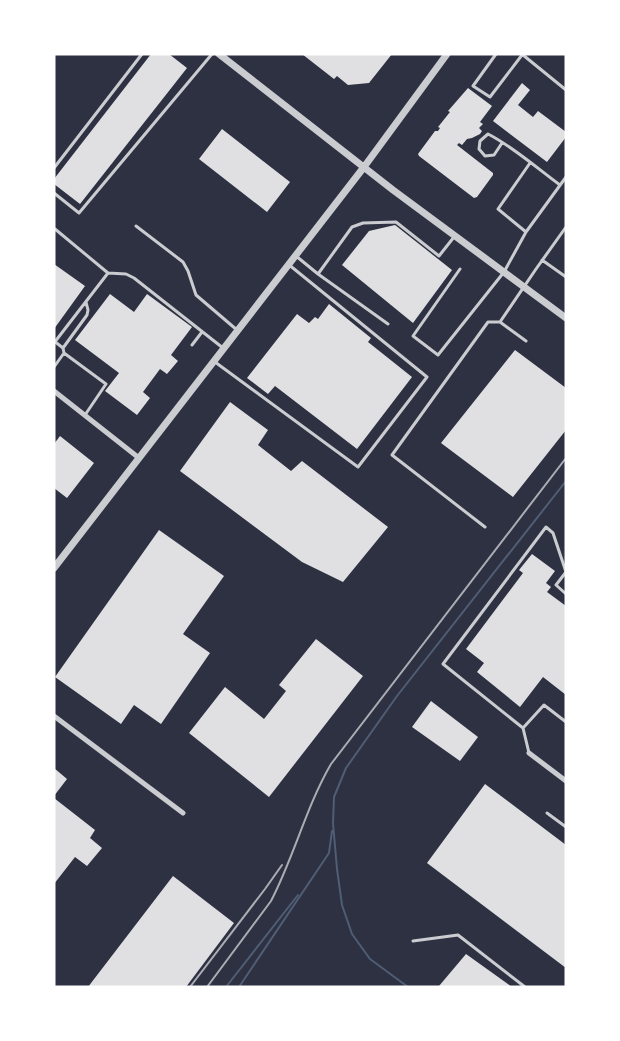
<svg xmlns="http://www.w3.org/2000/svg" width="620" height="1041" viewBox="0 0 620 1041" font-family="Figtree,sans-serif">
<rect width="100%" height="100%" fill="#2d3142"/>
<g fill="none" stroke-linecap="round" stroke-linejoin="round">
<path stroke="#4f5d75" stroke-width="2" d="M226 987 298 895
M239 987 329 853 332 831
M408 987 370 959 352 934 342 905 337 869 333 823 334 797 346 768 397 696 566 481"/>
</g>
<path fill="#e0e0e3" d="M151 54H169L187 68 80 204 54 184V179Z
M302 54H392L369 83 348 85 337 76 334 79Z
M522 83 530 90 518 105 533 117 538 111 566 132V137L547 162 493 121Z
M468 88 492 106 480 122 483 124 479 128 482 131 480 134 472 138 467 139 462 145 459 143 457 145 493 173V175L477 197 474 198 419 156 418 154 435 131H438L440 128 438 127 450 112 448 111Z
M222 129 290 182 267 212 199 159Z
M395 225 452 270 413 323 342 265 369 231Z
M54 264 85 286 54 329Z
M110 294 134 312 147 294 192 327 171 355 178 361 167 374 160 369 143 392 150 398 137 415 105 391 119 373 75 340Z
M329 304 371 338 368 342 412 377 357 449 275 386 268 394 247 378 297 314 309 323 315 317 318 319Z
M515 350 566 388V430L513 497 441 443Z
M230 402 268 430 258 445 291 471 302 461 388 527 343 582 302 562 180 471Z
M60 436 94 463 67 498 54 488V444Z
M159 530 224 576 183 634 210 653 161 724 134 705 121 724 55 677Z
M532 554 555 571 546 583 551 587 547 592 566 606V695L543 677 520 707 477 672 484 663 466 649 523 573 519 570Z
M316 639 363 676 269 797 189 733 225 687 264 719 286 691 279 685Z
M431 701 478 737 460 761 412 727Z
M54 768 67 779 54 796Z
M485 784 566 845V968L427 863Z
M54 798 95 830 90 838 102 848 87 866 75 857 54 884Z
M173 876 234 923 186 987H88Z
M466 954 512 987H440L439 986Z"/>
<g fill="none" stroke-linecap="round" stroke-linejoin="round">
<path stroke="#caccd0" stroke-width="3" d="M496 54 473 86 490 97 522 55
M523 55 566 90
M502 143 494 155 485 156 479 149 480 141 488 134C512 146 538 169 560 185
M54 168 142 54
M54 193 79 213 212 54
M136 226 183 262 188 271 196 295 237 330
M526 232 498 209 530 163
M296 256 318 274
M542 260 566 277
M460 269 413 336 438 355 504 272 526 232 566 177
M108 273 126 274 134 278 223 348
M388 324 318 274 352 227 363 223 396 222 439 256 454 237
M54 341 63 348 64 353
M526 341 500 322 536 269 566 227
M54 343 108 273 55 229
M192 345 202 332
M63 348 87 315 88 310 86 302
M215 362 358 467 427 377 288 264
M54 367 64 353 106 384 85 415
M485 527 392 455 488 322H500
M523 728 544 705 566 722
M529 753 523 728 443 664 546 527 553 533 566 572 556 585 566 594
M547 813 566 827
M413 941 458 935 525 987"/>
<path stroke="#caccd0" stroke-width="5" d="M54 391 139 458
M54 716 183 813
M529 753 566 781"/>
<path stroke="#caccd0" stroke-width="7" d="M219 54 393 190 566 318
M54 568 364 167 447 54"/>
<path stroke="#abadb3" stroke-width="2" d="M190 987 265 889 282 865
M207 987 271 901C294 857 306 807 331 764L566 458"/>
</g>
<rect width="620" height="1041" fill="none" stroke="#ffffff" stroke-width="111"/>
</svg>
